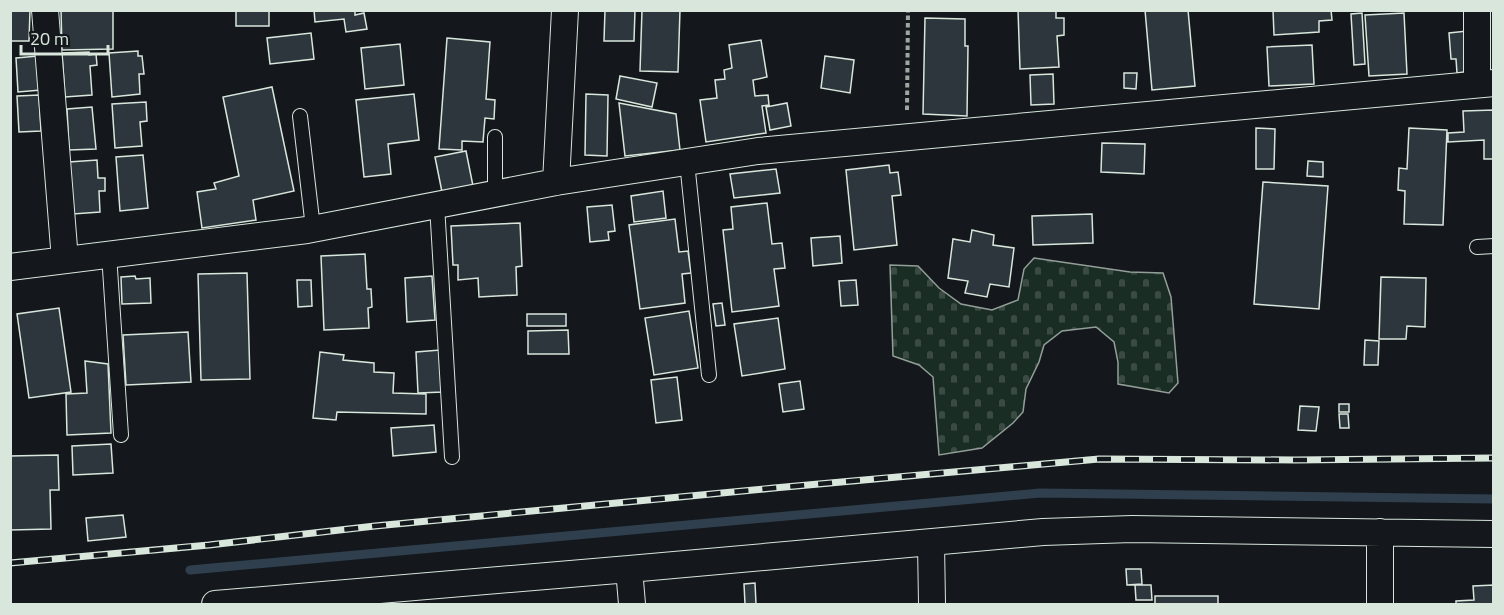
<svg xmlns="http://www.w3.org/2000/svg" width="1504" height="615" viewBox="0 0 1504 615" font-family="'Titillium Web',sans-serif">
<defs>
<pattern id="cemetery-stones" width="16" height="16" patternUnits="userSpaceOnUse" patternTransform="scale(1.5)"><rect width="16" height="16" fill="#1a2d24"/><path d="M2 7V4a2 2 0 0 1 4 0v3zM10 15v-3a2 2 0 0 1 4 0v3z" fill="#3b4b43"/></pattern>
</defs>
<rect width="100%" height="100%" fill="#14181c"/>
<path fill="url(#cemetery-stones)" stroke="#939e99" stroke-width="1.5" d="M1034 258 1130 272 1163 273 1171 297 1178 383 1169 393 1118 384V362L1114 342 1096 327 1062 331 1044 345 1039 362 1026 389 1023 412 1013 423 982 448 939 455 933 377 919 365 893 356 890 265 918 266 939 288 961 304 992 310 1018 300 1024 269Z"/>
<g fill="none" stroke-linecap="round" stroke-linejoin="round">
<path stroke="#2f3f4d" stroke-width="9" d="M190 570 1040 493 1494 499"/>
</g>
<path fill="#2c363c" stroke="#d8e6dc" stroke-width="1.5" d="M10 10H30L29 41H10Z
M61 10H113V49L62 50Z
M236 10H269V26H236Z
M314 10H355V15L364 13 367 29 346 32 344 19 315 22Z
M605 10H635L634 41H604Z
M642 10H680L678 72 640 71Z
M1018 10H1056V18H1064V35L1057 36 1059 67 1020 69Z
M1145 10H1188L1195 86 1152 90Z
M1273 10H1331L1332 20 1319 21V32L1274 35Z
M1362 13 1365 64 1354 65 1351 14Z
M1404 13 1407 74 1369 76 1365 15Z
M925 18 965 19V46H968L967 116 923 114Z
M1467 31 1471 71 1457 73 1456 59H1451L1449 33Z
M311 33 314 59 270 64 267 38Z
M447 38 490 42 486 99 495 100 494 119 485 118 483 142 462 141V150L439 149Z
M761 40 767 77 753 80 755 96 768 95 769 105 762 106 766 133 706 142 700 100 717 98 715 80 725 79 724 70 732 68 729 45Z
M400 44 404 85 365 89 361 48Z
M1312 45 1314 84 1269 86 1267 47Z
M138 51V56H142L144 74H139L140 94 112 97 109 53Z
M89 52V55L96 54 97 65 90 66 92 95 65 97 62 53Z
M38 56 41 90 18 92 16 58Z
M825 56 854 60 850 93 821 88Z
M1124 73H1137L1136 89 1124 88Z
M1053 74 1054 104 1031 105 1030 75Z
M620 76 657 83 652 107 616 99Z
M272 87 294 191 253 200 256 220 202 228 197 192 216 189 214 183 239 176 223 97Z
M414 94 419 140 388 144 391 174 364 177 356 100Z
M586 94 608 95 607 156 585 155Z
M39 95 41 131 19 132 17 96Z
M146 102 147 121 140 122 142 146 115 148 112 104Z
M619 103 676 114 680 150 625 156Z
M787 103 791 126 770 130 766 107Z
M92 107 96 149 69 150 67 109Z
M1494 110V159H1484V140L1448 142V133L1464 132 1463 111Z
M1256 128 1275 129 1274 169H1256Z
M1409 128 1447 130 1443 225 1404 224 1405 191 1398 190 1399 168 1407 169Z
M1102 143 1145 144 1144 174 1101 172Z
M466 151 473 186 442 192 435 157Z
M143 155 148 208 120 211 116 157Z
M97 160 98 178H105V191H99L100 212 73 214 69 162Z
M1308 161 1323 162V177L1307 176Z
M889 165 890 173 898 172 901 195 892 196 897 245 854 250 846 170Z
M776 169 780 193 734 198 730 174Z
M1263 182 1328 186 1319 309 1254 304Z
M663 191 666 218 634 222 631 196Z
M767 203 772 244 782 243 785 268 774 269 779 306 732 312 723 230 733 229 731 207Z
M612 205 615 231 608 232 609 240 590 242 587 207Z
M1092 214 1093 243 1033 245 1032 216Z
M675 219 679 252 688 251 691 273 682 274 685 303 640 309 629 225Z
M520 223 522 266 516 267 517 295 479 297 478 278 458 280V265H453L451 226Z
M972 230 994 235 993 245 1014 248 1009 287 990 284 987 297 965 293 968 281 948 278 953 239 970 242Z
M840 236 842 263 813 266 811 238Z
M365 254 367 289H371L372 307 368 308 369 328 324 330 321 256Z
M247 273 250 379 201 380 198 274Z
M135 276 136 279 150 278 151 303 122 304 121 277Z
M432 276 435 320 407 322 405 278Z
M1381 277 1426 278 1425 327 1407 326 1406 339H1379Z
M297 280H311L312 306 298 307Z
M856 280 858 305 841 306 839 281Z
M722 303 725 325 716 326 713 304Z
M59 308 71 392 29 398 17 314Z
M689 311 698 368 654 375 645 318Z
M527 314H566V326H527Z
M778 318 785 369 742 376 734 324Z
M568 330 569 354H528V331Z
M188 332 191 382 126 385 123 335Z
M1365 340 1379 341 1378 365H1364Z
M440 350 443 392 418 393 416 352Z
M320 352 344 355 343 360 374 363V372L394 373 393 393 426 394V414L337 412 336 420 313 418Z
M85 361 108 364 111 433 67 435 66 394 87 393Z
M677 377 682 420 656 423 651 380Z
M800 381 804 409 783 412 779 384Z
M1339 404H1349V412H1339Z
M1300 406 1319 407 1316 431 1298 430Z
M1339 414H1348L1349 428H1340Z
M434 425 436 452 393 456 391 428Z
M111 444 113 473 73 475 72 446Z
M58 455 59 490H50L51 529 10 530V456Z
M123 515 126 537 88 541 86 518Z
M1126 569H1141L1142 584 1127 585Z
M755 583 756 604H745L744 584Z
M1135 585H1151L1152 600H1136Z
M1494 585V604H1456V601L1474 600 1473 586Z
M1155 596H1218V604H1155Z"/>
<g fill="none" stroke-linecap="round" stroke-linejoin="round">
<g stroke="#d8e6dc" stroke-width="16">
<path id="service" d="M300 116 313 228
M687 162 709 375
M495 194V137
M437 205 452 457
M1477 247 1494 246
M109 254 121 435"/>
</g>
<g stroke="#d8e6dc" stroke-width="28">
<path id="minor" d="M45 10 65 260
M1477 10V84
M556 182 565 10
M10 267 307 230 556 182 758 151 1494 83
M931 543 932 604
M629 569 632 604
M215 604 629 569 1043 532 1132 529 1494 534
M1380 604V532"/>
</g>
<path stroke="#9da8a2" stroke-width="4" stroke-dasharray="4.5 3" stroke-linecap="butt" d="M907 110 908 10"/>
<use href="#service" stroke="#14181c" stroke-width="14"/>
<use href="#minor" stroke="#14181c" stroke-width="26"/>
<g stroke="#d8e6dc" stroke-width="7">
<path id="rail" d="M10 563 209 545 375 526 774 488 1099 459 1295 460 1494 458"/>
</g>
<use href="#rail" stroke="#14181c" stroke-width="4.5" stroke-dasharray="14" stroke-linecap="butt"/>
</g>
<rect width="1504" height="615" fill="none" stroke="#d8e6dc" stroke-width="24"/>
<path d="M21 45v9h87v-9" fill="none" stroke="#d8e6dc" stroke-width="3"/>
<text x="30" y="45" font-size="18" fill="#d8e6dc" stroke="#14181c" stroke-width="4.5" paint-order="stroke">20 m</text>
</svg>
